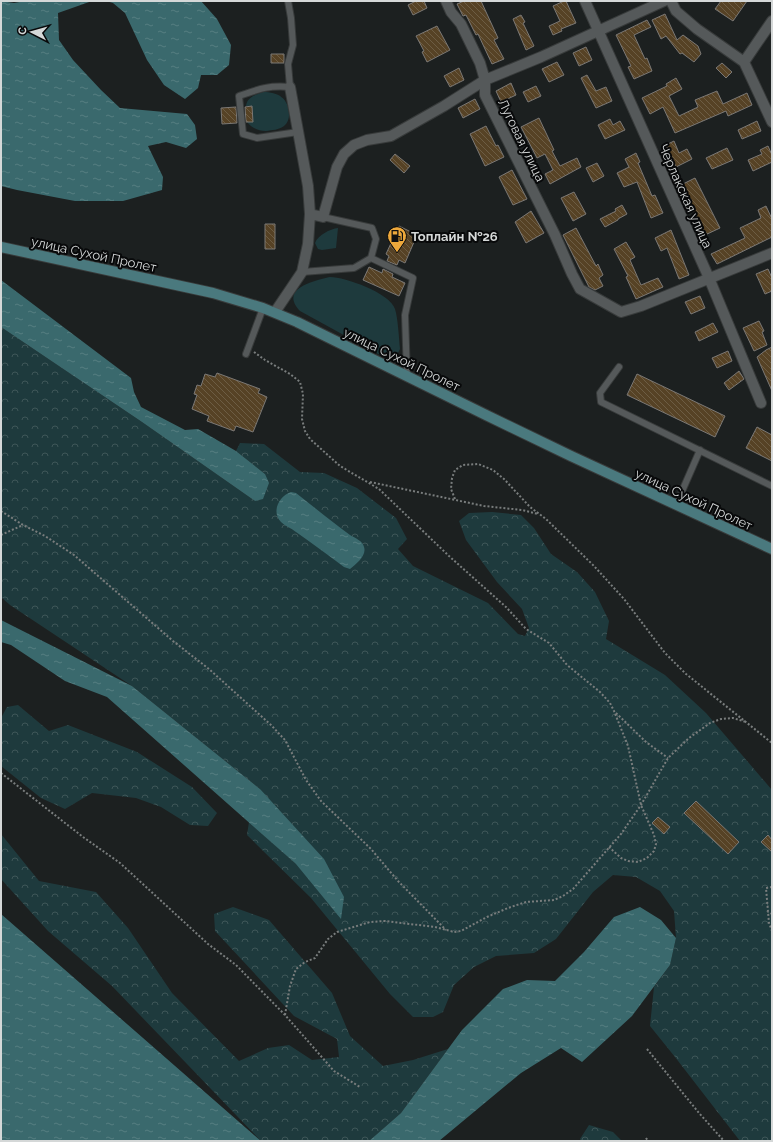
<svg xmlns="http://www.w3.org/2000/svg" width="773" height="1142" viewBox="0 0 773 1142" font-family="Raleway,sans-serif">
<defs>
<pattern id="forest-crowns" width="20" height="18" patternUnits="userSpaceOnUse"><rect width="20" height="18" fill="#1e3a3d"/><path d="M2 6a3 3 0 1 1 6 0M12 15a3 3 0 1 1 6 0" fill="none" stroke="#3e5658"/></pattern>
<pattern id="water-ripples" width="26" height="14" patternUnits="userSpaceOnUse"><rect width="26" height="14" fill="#3a696d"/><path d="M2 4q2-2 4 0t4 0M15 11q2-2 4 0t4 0" fill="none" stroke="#567e81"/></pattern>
<pattern id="building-back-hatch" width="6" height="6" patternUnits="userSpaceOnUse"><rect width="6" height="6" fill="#564225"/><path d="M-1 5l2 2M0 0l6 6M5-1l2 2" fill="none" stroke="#6d5d44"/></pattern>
</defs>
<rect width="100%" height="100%" fill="#1c2020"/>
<path fill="#1e3a3d" d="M263 92C278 92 289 98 289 115 289 119 287 124 284 126 279 130 272 130 266 131 258 131 252 128 247 122L253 121 252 106H246C247 97 255 95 263 92Z
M338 228 336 248 322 250 318 249 315 243C318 235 330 229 338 228Z
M330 277C345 277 390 293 395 309 398 318 399 339 400 349 397 357 389 358 382 356L300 311C279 289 313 281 330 277Z"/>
<path fill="url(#forest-crowns)" d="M1 327 142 422 255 501 265 474 236 451 240 443 264 444 300 472 324 473 357 488 396 518 407 539 398 549 413 566 488 603 518 634 525 636 529 628 522 609 497 582 466 540 459 521 469 513 492 512 521 515 534 528 551 554 577 572 595 592 609 621 606 639 665 675 706 713 772 790V1141H740L675 1057 650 1026 654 987 670 965 676 938 674 911 660 891 636 877 613 875 593 892 556 939 534 953 496 956 474 967 454 985 443 1012 433 1017H413L390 994 311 898 247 835 249 822 296 864 260 789 132 686 10 605 1 597Z
M18 705 49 731 68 725 137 752 192 787 217 813 208 826 190 825 161 807 136 798 92 793 65 809 41 798 1 766V718L7 707Z
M1 834 39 881 96 892 128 928 172 993 239 1061 268 1048 289 1045 312 1060 339 1057 337 1039 294 1016 215 931 214 914 233 907 269 920 332 993 350 1036 383 1066 413 1060 448 1049 401 1113 369 1141H261L112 986 48 931 1 879Z
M589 1125 613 1132 622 1141H581L580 1139Z"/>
<path fill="url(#water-ripples)" d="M1 1 14 3 25 1H92L58 13 59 40 73 60 101 90 120 108 187 114 195 125 197 139 186 148 166 142 148 146 163 177 162 190 123 201H75L17 190 1 186Z
M106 1H201L217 19 231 45 229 65 217 75H201L198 88 185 99 164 85 147 60 125 13 113 3Z
M1 280 131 378 134 392 141 407 185 430 198 429 236 451 265 474 269 483 263 499 255 501 142 422 1 327Z
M291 492 296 493C314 507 332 522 350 535 355 538 363 541 364 547 367 556 356 564 350 569L344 567C328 555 312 543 296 532 291 528 285 526 281 522 271 512 279 496 291 492Z
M1 620 132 686 260 789 324 859 344 897 341 919 296 864 107 697 65 681 11 645 1 642Z
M640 907 661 920 676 938 670 965 632 1016 582 1062 561 1048 521 1073 439 1141H369L401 1113 462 1030 503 989 527 980 555 981 584 952 614 917Z
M1 914 261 1141H1Z"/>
<path fill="url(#building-back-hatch)" stroke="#7b7875" d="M416 1H424L427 8 413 15 408 5Z
M464 1H481L498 38 494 40 504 59 492 64 478 34 476 35 466 15 463 16 457 4Z
M564 1H566L576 23 561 29 562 31 553 35 549 26 560 21 553 6Z
M721 1H747L733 21 715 9Z
M665 14 677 40 683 35 698 46 701 54 694 62 682 53 680 54 666 36 661 39 652 20Z
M521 15 525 22 523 23 534 46 526 50 513 19Z
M647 20 651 27 634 35 645 59 647 58 652 71 634 79 628 67 631 66 616 35Z
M437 26 450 50 427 62 422 52 424 51 416 36Z
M586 47 592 60 579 66 573 53Z
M271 54H284V63H271Z
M557 62 564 75 549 82 542 69Z
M722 63 732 72 726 78 716 68Z
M459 68 464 80 450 87 444 76Z
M587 75 596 91 606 87 612 101 596 108 581 78Z
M676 78 682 89 669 96 679 116 698 107 695 100 717 91 723 104 747 93 752 105 728 116 726 111 675 133 663 107 650 114 642 98 667 86 666 84Z
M511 83 516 95 501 102 496 91Z
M536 86 541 96 528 102 523 92Z
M475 99 480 109 463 118 458 108Z
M252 106 253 122H246L245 107Z
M236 107 237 123 222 124 221 108Z
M539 118 554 150 552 151 560 166 577 158 581 167 550 184 545 174 553 170 545 154 537 158 521 127Z
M610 119 613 125 620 121 625 130 605 139 598 125Z
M757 121 761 131 742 139 738 130Z
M486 126 496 146 498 145 504 157 485 166 470 134Z
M674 141 679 153 687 149 692 159 676 167 666 145Z
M768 146 772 155V162L753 171 748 160 762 154 760 150Z
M727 148 733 160 712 169 706 158Z
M636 153 640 162 638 163 652 196 655 195 663 213 651 218 637 182 624 187 617 173 629 167 625 159Z
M395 154 410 166 404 173 390 160Z
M597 163 604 176 593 182 586 168Z
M512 170 527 199 513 205 499 177Z
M695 178 720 228 705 235 681 185Z
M574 192 586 214 573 221 561 198Z
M622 205 627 214 618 219V220L605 227 600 219 616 211 615 209Z
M766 206 772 219V237L717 264 711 254 745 238 740 228 761 218 758 210Z
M531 211 544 233 526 243 515 222Z
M265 224H275V249H265Z
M399 226 417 235 405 263 399 260 397 265 387 261 389 256 386 254Z
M576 228 596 266 598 264 603 275 599 278 603 286 595 290 589 287 563 235Z
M671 230 689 275 679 279 667 248 661 251 655 238Z
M626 242 635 257 630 260 641 285 658 278 663 287 636 299 626 277 628 276 614 249Z
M369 267 382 273 383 269 393 274 392 277 405 283 399 296 363 280Z
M768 269 772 278V291L765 294 756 274Z
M700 296 705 308 691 314 685 302Z
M759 321 764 331 762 332 767 345 754 351 743 328Z
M713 323 718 332 699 341 695 332Z
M772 347V391L757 357 766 350Z
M728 351 732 361 717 368 712 358Z
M739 371 744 379 729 390 724 383Z
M217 373 260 389 258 393 267 397 253 432 236 426 234 431 207 421 209 416 192 409 197 395 194 394 197 385 201 386 205 374 215 377Z
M637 374 725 416 715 437 627 395Z
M757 427 772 435V461L746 448Z
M696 801 739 842 728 854 684 813Z
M658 817 670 827 664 834 652 823Z
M768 835 772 840V852L761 842Z"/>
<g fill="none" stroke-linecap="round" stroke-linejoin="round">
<g stroke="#383b3b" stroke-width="8">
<path id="lane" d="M288 1 291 18 293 45 288 64 290 87C269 85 259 89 239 96L243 134 257 138 298 132
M323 217 372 228 376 239 371 258
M302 272 354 268 371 258 413 278 405 315 407 376
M246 354 263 308
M619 367 600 393 601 402 772 486
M676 505 700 450"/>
</g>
<g stroke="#383b3b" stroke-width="12">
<path id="street" d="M446 1 451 12 461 24 480 63 485 80V95L555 235 572 274 580 289 621 312 641 306 772 253
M585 1 709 278 761 403
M671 1 676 11 697 29 744 62 772 122
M744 62 772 21
M310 214 323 217 337 167 344 154 354 145 367 140 391 136 444 106 485 80 541 57 664 1
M275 312 302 272 308 244 310 214 308 186 290 87"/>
</g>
<g stroke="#383b3b" stroke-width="12">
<path id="secondary" d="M1 247 213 293 263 308 297 322 486 415 571 456 772 549"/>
</g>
<path stroke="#797d7d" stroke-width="2" stroke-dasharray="2 2" stroke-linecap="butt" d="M254 352 265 360 290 374 300 382 303 394 302 419 305 431 310 439 340 466 379 489 449 556 506 607 526 629 549 643 567 665 600 692 610 703 614 711 628 746 641 805 654 835 656 844 654 851 647 858 638 862 628 861 621 858 609 847
M370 482 484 506 522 510 538 514
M455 499 451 489 452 478 455 470 463 465 478 464 493 470 504 479 530 507 546 519 594 566 624 599 665 653 686 674 772 743
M1 511 23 525 45 536 74 555 173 641 209 669 271 725 285 740 306 780 321 801 371 849 398 881 446 930
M1 535 23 525
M616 713 646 742 668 758
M1 773 83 837 120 863 208 944 236 965 285 1015 334 1071 360 1087
M772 887 766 888 769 923 772 931
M767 911 772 914
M285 1015 290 986 296 969 305 962 315 958 328 939 337 932 370 922 385 921 435 927 454 932 461 931 487 917 508 908 526 902 554 900 563 896 573 889 621 834 641 805 668 758 689 738 710 723 721 719 733 718 746 722
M647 1049 699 1113 724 1141
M646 1138 648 1141"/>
<use href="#lane" stroke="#55595a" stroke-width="6"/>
<use href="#street" stroke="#55595a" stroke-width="10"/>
<use href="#secondary" stroke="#4a797e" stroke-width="10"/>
</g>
<defs>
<g id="fuel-pin" transform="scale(1)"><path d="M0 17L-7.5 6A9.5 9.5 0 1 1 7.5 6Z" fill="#eda83b" stroke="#08090a"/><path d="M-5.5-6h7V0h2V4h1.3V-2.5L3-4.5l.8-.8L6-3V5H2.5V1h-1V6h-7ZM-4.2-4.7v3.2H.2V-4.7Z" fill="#111"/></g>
</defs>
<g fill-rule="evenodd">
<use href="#fuel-pin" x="397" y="236"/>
</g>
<g text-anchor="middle" stroke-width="4" stroke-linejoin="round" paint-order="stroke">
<g font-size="13" fill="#d5d8d8" stroke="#08090a">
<text transform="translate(522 140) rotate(64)" y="5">Луговая улица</text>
<text transform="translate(686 196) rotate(66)" y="5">Черлакская улица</text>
<text transform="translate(94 254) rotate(12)" y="5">улица Сухой Пролет</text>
<text transform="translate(402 359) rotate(26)" y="5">улица Сухой Пролет</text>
<text transform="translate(694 499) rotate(25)" y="5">улица Сухой Пролет</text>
</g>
<g font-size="13" font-weight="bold" fill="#d5d8d8" stroke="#08090a" text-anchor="start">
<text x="411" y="241">Топлайн №26</text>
</g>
</g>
<rect width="773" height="1142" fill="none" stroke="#d5d8d8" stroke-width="4"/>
<g transform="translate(32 32) rotate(276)" stroke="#08090a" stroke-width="3" paint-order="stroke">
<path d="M0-3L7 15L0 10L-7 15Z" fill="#d5d8d8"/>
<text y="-6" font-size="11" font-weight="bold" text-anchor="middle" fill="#d5d8d8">С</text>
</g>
</svg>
